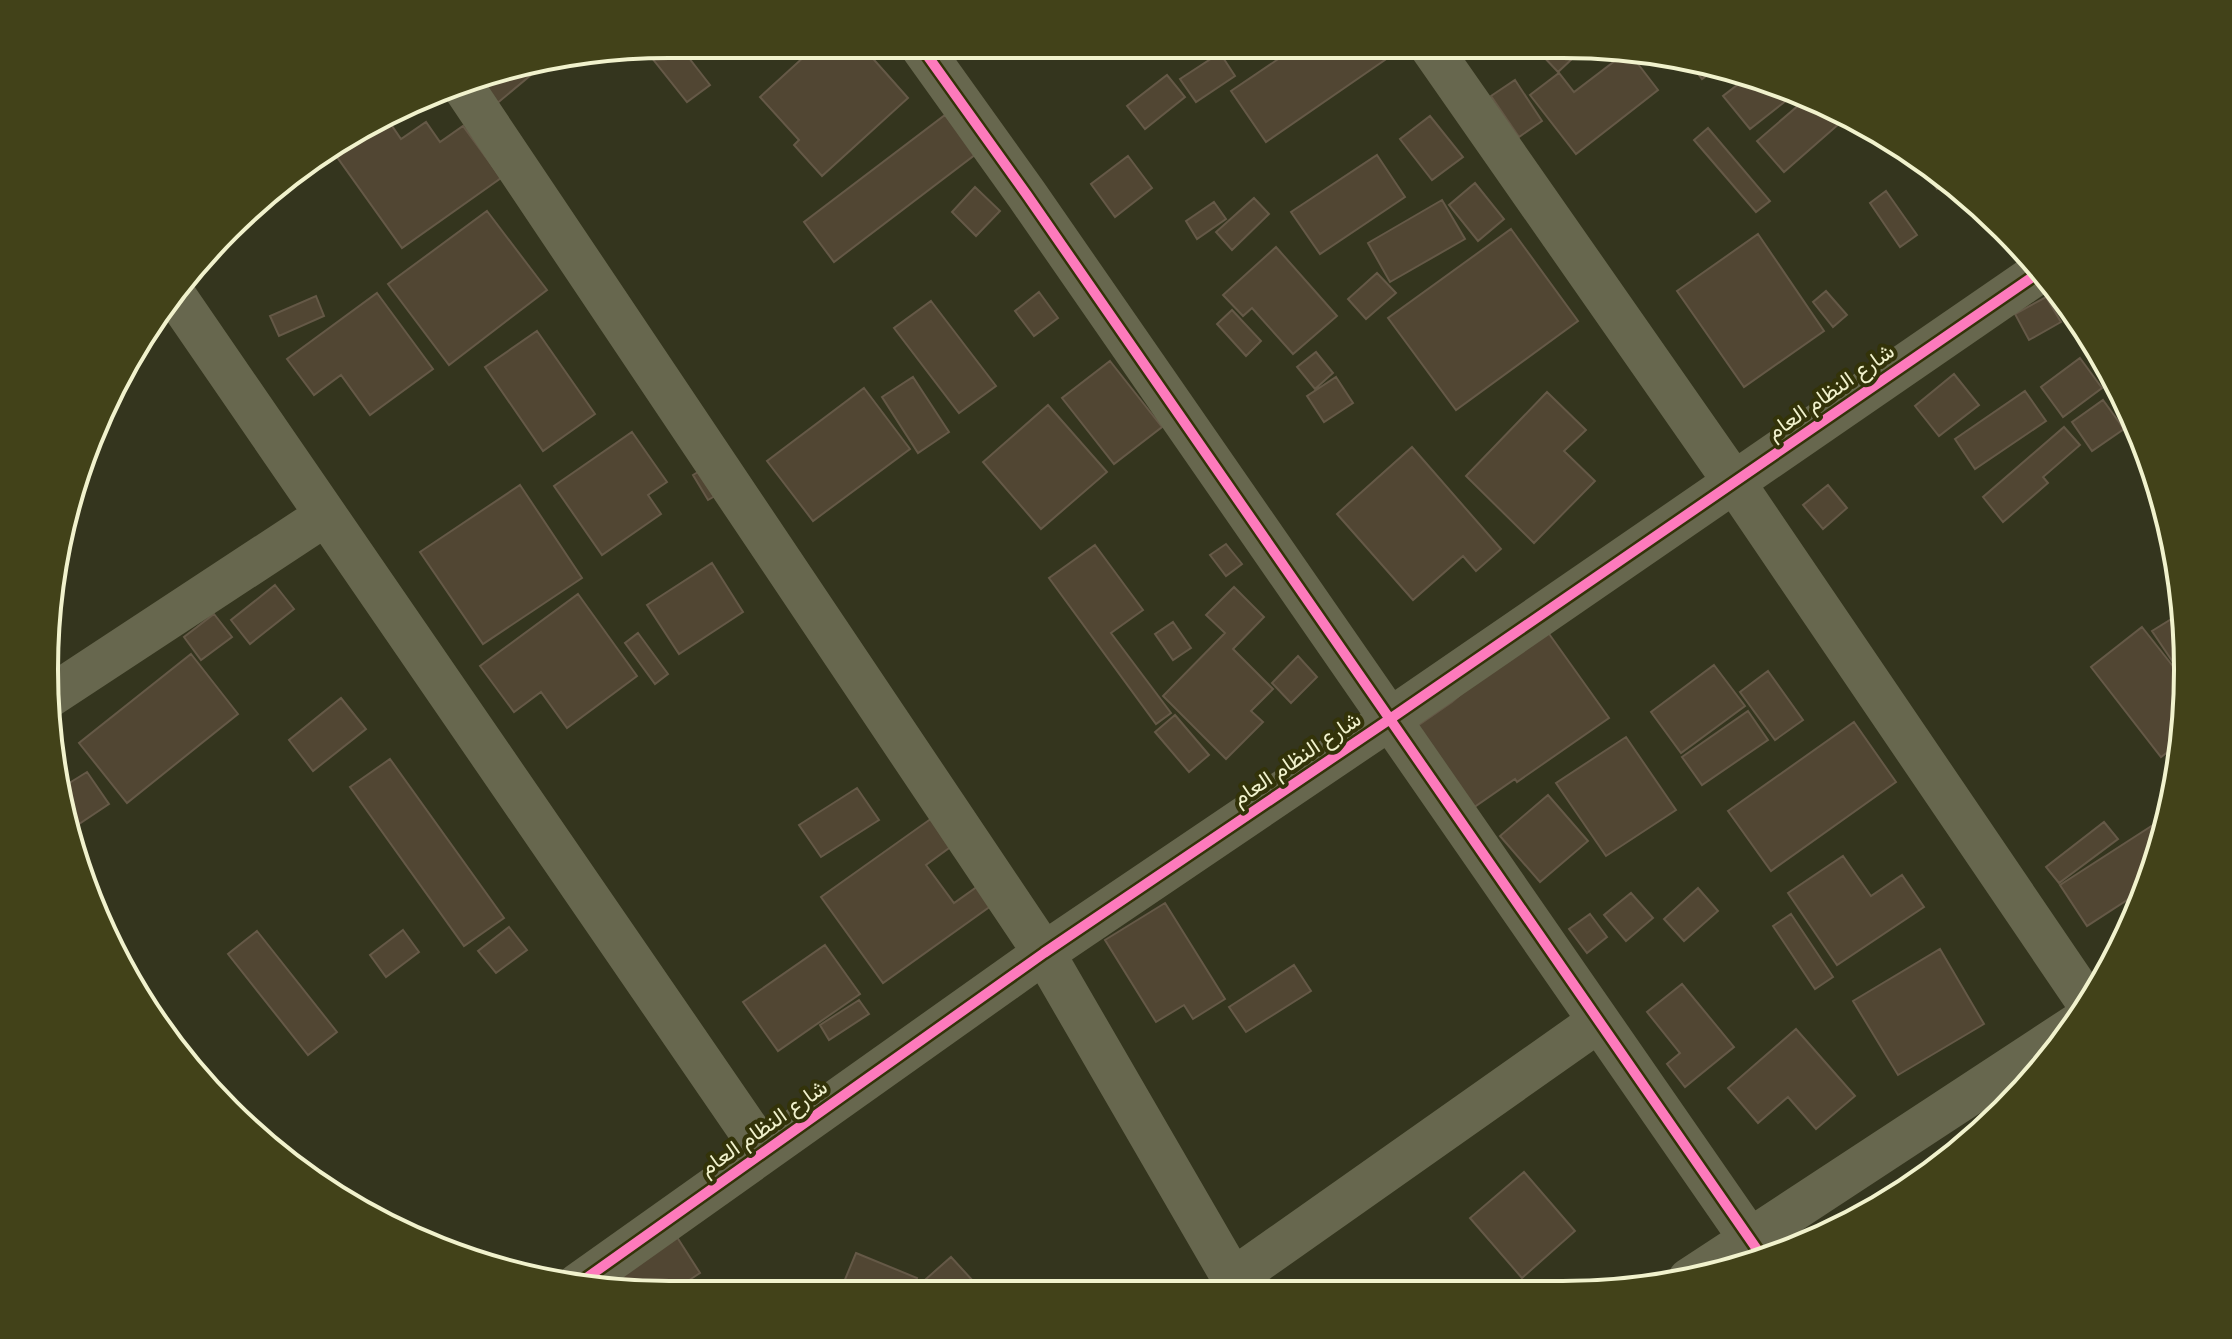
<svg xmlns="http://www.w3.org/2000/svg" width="2232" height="1339" viewBox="0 0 2232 1339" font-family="'Roboto Condensed',Vazirmatn,sans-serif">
<rect width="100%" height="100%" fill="#34351e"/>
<path fill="#514633" stroke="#655947" stroke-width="2" d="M670 44H678L710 85 687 102 644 48Z
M818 44H860L908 98 822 176 794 145 799 140 760 97Z
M1299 45H1390L1395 53 1266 142 1231 91Z
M1550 45H1587L1558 72 1541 54Z
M1628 51 1658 90 1576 154 1530 95 1559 73 1574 92Z
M1220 53 1235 76 1196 102 1180 79Z
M1690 63 1717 68 1702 79Z
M543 65 489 110 469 77Z
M1167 75 1185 97 1145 129 1127 106Z
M1750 75 1764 77 1796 93 1750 129 1723 96Z
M1515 80 1542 121 1519 137 1491 96Z
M1807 98 1827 108 1840 123 1784 172 1757 141Z
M945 115 976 154 834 262 804 222Z
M1430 116 1463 157 1432 180 1400 139Z
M388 120 401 139 426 122 440 142 463 126 501 178 402 248 332 150Z
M1708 128 1770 201 1756 212 1694 140Z
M1377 155 1405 197 1320 254 1291 212Z
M1128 156 1152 188 1115 217 1091 184Z
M1934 169 1949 182 1937 189 1927 173Z
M1475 183 1504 219 1478 241 1449 205Z
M975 187 1000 211 976 236 952 212Z
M1886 191 1917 235 1900 247 1870 203Z
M1254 198 1269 214 1232 250 1216 232Z
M1442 200 1465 239 1390 282 1368 243Z
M1214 202 1226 219 1197 239 1186 221Z
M487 211 547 290 449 365 388 284Z
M1511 229 1578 321 1456 410 1388 318Z
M1758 234 1824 331 1744 387 1677 291Z
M1276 247 1337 316 1293 354 1252 308 1243 316 1223 295Z
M1377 273 1396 293 1366 319 1348 299Z
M1826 291 1847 315 1833 327 1813 302Z
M1039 292 1058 318 1034 336 1015 311Z
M377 293 433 369 370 415 341 375 314 395 287 359Z
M316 296 324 316 279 336 270 316Z
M2046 297 2061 322 2029 340 2015 314Z
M931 301 996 386 959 413 894 328Z
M1232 310 1261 341 1246 356 1217 324Z
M537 331 595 414 543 451 485 367Z
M1316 352 1333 373 1315 389 1297 367Z
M2080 358 2102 388 2063 417 2041 387Z
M1110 361 1162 427 1114 464 1062 398Z
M1954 374 1979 405 1939 436 1915 406Z
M913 377 949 432 918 453 882 397Z
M1336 377 1353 403 1324 422 1307 396Z
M864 388 910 449 813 521 767 461Z
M2025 391 2046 421 1975 469 1955 439Z
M1547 392 1586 430 1564 451 1595 481 1534 543 1466 476Z
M2103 400 2124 429 2092 451 2072 422Z
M1048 405 1107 472 1041 529 983 462Z
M2064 427 2080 445 2043 477 2048 483 2003 522 1983 497Z
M632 432 667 482 648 495 661 514 602 555 554 486Z
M1412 447 1501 549 1476 571 1463 556 1413 600 1337 514Z
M713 463 729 488 708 500 693 475Z
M520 485 582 578 483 644 420 552Z
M1828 485 1847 508 1823 529 1803 505Z
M1226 544 1242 564 1226 576 1210 555Z
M1095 545 1143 610 1111 633 1171 713 1156 724 1049 578Z
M712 563 743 612 679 654 647 605Z
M275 585 294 609 250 644 231 620Z
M1234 587 1264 617 1233 649 1273 689 1251 711 1263 722 1226 759 1163 696 1225 633 1206 615Z
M578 594 637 676 567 728 541 692 514 712 480 666Z
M214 614 232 637 201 660 184 637Z
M2178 615 2183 624 2188 670 2185 680 2152 631Z
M1173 622 1191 648 1173 660 1155 634Z
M1542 624 1609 718 1517 782 1515 779 1470 810 1413 729 1452 702Z
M2142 627 2187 684 2181 742 2161 757 2091 667Z
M638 633 668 674 655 684 625 643Z
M191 654 238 714 127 803 79 743Z
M1298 656 1317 677 1291 703 1272 683Z
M1714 665 1745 706 1681 753 1651 712Z
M1768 671 1803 720 1775 740 1740 692Z
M341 698 366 729 313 771 289 740Z
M1748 711 1768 740 1702 785 1682 757Z
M1175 715 1209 755 1189 772 1155 732Z
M1854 722 1896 782 1771 871 1728 811Z
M1626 737 1676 810 1606 856 1556 783Z
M390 759 504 918 464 946 350 787Z
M87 772 109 804 70 830 63 787Z
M857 788 879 820 821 857 799 825Z
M1548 795 1588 841 1540 882 1500 836Z
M939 813 960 840 926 865 954 903 981 884 995 903 883 983 821 897Z
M2167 816 2147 887 2087 926 2060 885Z
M2104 822 2118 839 2059 883 2046 867Z
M1843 856 1871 896 1902 875 1924 907 1837 965 1788 893Z
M1698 888 1718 911 1684 941 1664 919Z
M1631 893 1653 918 1626 941 1604 915Z
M1165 903 1225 999 1193 1019 1184 1005 1156 1022 1105 940Z
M1590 914 1607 937 1587 953 1569 929Z
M1791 914 1833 977 1815 989 1773 926Z
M509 927 527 950 496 973 478 951Z
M403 930 419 952 386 977 370 955Z
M257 931 337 1032 308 1055 228 954Z
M825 945 860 994 778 1051 743 1002Z
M1940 949 1984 1024 1898 1075 1853 1001Z
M1294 965 1311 991 1246 1032 1229 1007Z
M1682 984 1734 1047 1685 1087 1667 1064 1680 1053 1647 1012Z
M859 1000 869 1014 829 1040 820 1025Z
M1796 1029 1855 1096 1816 1129 1788 1097 1758 1123 1728 1088Z
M1524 1172 1575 1231 1522 1278 1470 1218Z
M675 1234 700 1273 677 1288 680 1294H628L591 1286Z
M856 1253 917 1278 911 1294H839Z
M951 1257 985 1294H925L918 1286Z"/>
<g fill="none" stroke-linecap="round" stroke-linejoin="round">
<path stroke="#67674e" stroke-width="42" d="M919 44 1027 195 1763 1258
M1429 45 1734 482 2089 1005
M460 82 1044 953 1233 1279 1247 1294
M172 291 763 1151
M49 697 326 515
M1233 1279 1599 1021
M1689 1279 2076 1025
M578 1284 1044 953 1390 719 2041 271"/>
<g stroke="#333309" stroke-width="15">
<path id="cycleway" d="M919 44 1027 195 1763 1258
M578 1284 1044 953 1390 719 2041 271"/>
</g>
<use href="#cycleway" stroke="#fd7abc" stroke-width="10"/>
</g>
<g text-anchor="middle" stroke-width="8" stroke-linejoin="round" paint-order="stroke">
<g font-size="22" fill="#f1f2cd" stroke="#333309">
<text transform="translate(1830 391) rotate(-35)" y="8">شارع النظام العام</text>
<text transform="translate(1296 758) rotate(-34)" y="8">شارع النظام العام</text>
<text transform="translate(763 1127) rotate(-35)" y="8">شارع النظام العام</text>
</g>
</g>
<path d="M0 0H2232V1339H0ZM669 58H1563A611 611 0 0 1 2174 669V670A611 611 0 0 1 1563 1281H669A611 611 0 0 1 58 670V669A611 611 0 0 1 669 58Z" fill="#424219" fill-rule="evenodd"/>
<path fill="none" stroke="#f1f2cd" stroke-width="4" d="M669 58H1563A611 611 0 0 1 2174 669V670A611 611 0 0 1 1563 1281H669A611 611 0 0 1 58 670V669A611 611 0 0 1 669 58Z"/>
</svg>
